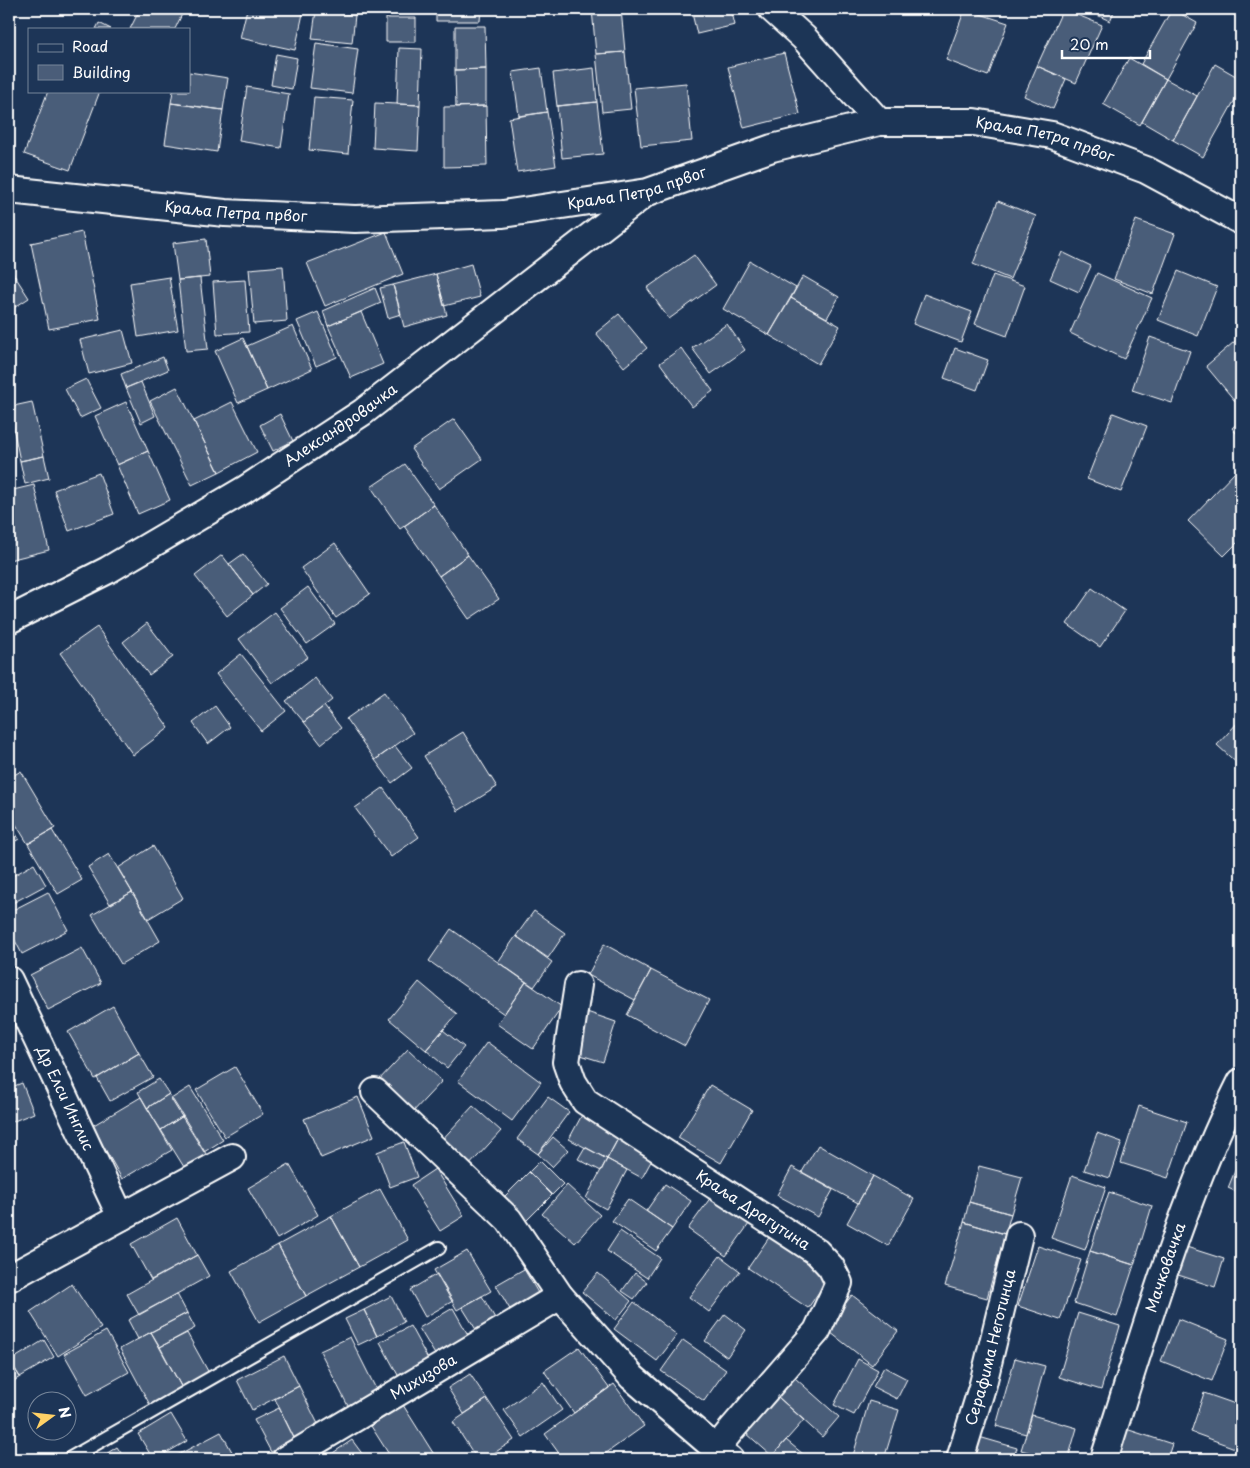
<svg xmlns="http://www.w3.org/2000/svg" width="1250" height="1468" viewBox="0 0 1250 1468" font-family="'Playpen Sans',sans-serif">
<rect width="100%" height="100%" fill="#1d3557"/>
<filter id="ink" filterUnits="userSpaceOnUse"><feTurbulence type="fractalNoise" baseFrequency=".02" numOctaves="2"/><feDisplacementMap in="SourceGraphic" scale="10" xChannelSelector="R" yChannelSelector="G"/><feConvolveMatrix kernelMatrix="1 2 1 2 8 2 1 2 1" color-interpolation-filters="sRGB"/></filter>
<g filter="url(#ink)">
<path fill="#4a5d79" stroke="#fff" d="M140 9H181L184 10 175 29H130Z
M247 9H304L295 50 240 38Z
M436 9H481L480 21H436Z
M592 9H621L625 52 596 54Z
M691 9H731L735 25 697 34Z
M965 9 1008 23 988 76 946 60Z
M1063 9 1102 25 1076 83 1037 66Z
M1084 9H1115L1110 21Z
M1172 9 1197 23 1166 79 1141 64Z
M316 11 355 15 352 43 312 39Z
M386 18H416V42H386Z
M99 23 111 29H96Z
M455 26H485L486 69 455 70Z
M316 43 358 49 352 93 310 88Z
M399 48 422 49 420 105 397 104Z
M625 52 631 109 602 112 596 54Z
M784 53 800 114 744 128 728 67Z
M276 54 297 58 292 89 271 85Z
M1129 58 1166 79 1140 125 1103 104Z
M1215 64 1241 79V89L1203 157 1173 140Z
M1037 66 1066 79 1053 109 1024 96Z
M541 68 547 112 519 116 513 72Z
M594 68 597 102 557 106 553 73Z
M486 69V106L456 107 455 70Z
M189 72 228 78 223 110 171 103 173 91H189Z
M1166 79 1197 96 1173 140 1142 122Z
M686 83 692 141 641 146 634 88Z
M247 87 289 94 281 148 239 141Z
M48 91H100L70 170 24 154Z
M314 97 353 100 348 154 309 150Z
M597 102 603 154 562 158 557 106Z
M171 103 223 110 217 152 165 144Z
M375 103 420 105 418 151 373 148Z
M486 106 487 166 444 167V107Z
M547 112 556 166 517 172 509 118Z
M998 201 1036 216 1010 279 973 264Z
M1136 220 1175 234 1153 294 1114 279Z
M82 232 100 319 49 329 31 243Z
M386 232 403 274 325 306 307 263Z
M206 239 210 277 178 280 173 243Z
M1062 252 1091 266 1079 292 1050 279Z
M694 255 716 285 669 319 647 288Z
M750 261 796 288 769 335 723 309Z
M471 264 480 297 444 306 436 274Z
M283 266 287 321 254 324 249 269Z
M9 267 29 298 9 311Z
M1178 271 1217 287 1198 336 1158 320Z
M1097 273 1152 298 1124 359 1070 333Z
M436 274 447 315 404 327 393 285Z
M993 275 1025 286 1007 336 975 324Z
M803 276 839 297 827 318 791 298Z
M169 277 178 330 138 337 130 283Z
M200 278 208 349 186 351 178 280Z
M245 280 249 332 217 334 213 282Z
M393 285 401 314 388 318 380 288Z
M375 288 381 303 328 326 323 311Z
M924 294 972 312 961 342 913 324Z
M791 298 840 326 818 364 769 335Z
M318 312 337 357 316 366 297 321Z
M361 312 383 364 351 378 328 326Z
M619 314 647 348 624 367 596 333Z
M727 324 745 350 711 374 692 348Z
M293 326 312 369 267 390 247 346Z
M123 330 132 363 89 374 80 340Z
M1241 336V396L1235 401 1206 366Z
M1150 337 1190 351 1172 403 1132 390Z
M243 338 267 390 238 403 215 351Z
M681 348 713 391 692 407 660 363Z
M955 348 988 360 977 390 944 378Z
M163 357 168 370 126 388 121 374Z
M86 379 101 408 80 418 65 389Z
M141 382 155 416 141 423 126 388Z
M177 387 219 472 192 485 150 401Z
M32 402 44 456 20 461 9 407Z
M126 402 148 451 117 465 95 416Z
M232 402 257 452 219 472 194 421Z
M1113 413 1147 426 1121 492 1087 479Z
M280 414 293 441 273 451 260 425Z
M454 419 482 459 439 489 411 449Z
M1241 420V439L1232 428Z
M148 451 170 500 138 514 117 465Z
M44 456 49 478 25 484 20 461Z
M405 464 434 505 400 529 371 487Z
M1235 472 1241 478V539L1224 556 1188 521Z
M99 473 114 514 69 531 54 490Z
M34 485 49 550 9 560V491Z
M434 505 468 555 439 576 404 526Z
M335 543 370 594 336 618 301 568Z
M243 554 267 584 253 595 229 564Z
M222 555 253 595 227 616 195 576Z
M468 555 499 599 469 619 439 576Z
M308 587 335 624 307 644 280 608Z
M1092 588 1125 611 1100 647 1067 624Z
M275 612 308 657 272 683 239 639Z
M147 623 173 657 149 675 123 642Z
M97 627 169 728 133 755 60 653Z
M241 654 286 711 261 731 216 674Z
M315 678 332 700 304 722 286 701Z
M384 692 413 733 375 760 346 719Z
M215 706 230 727 208 744 193 723Z
M324 706 341 728 321 744 304 722Z
M1241 719V767L1217 745Z
M463 732 497 787 458 811 424 756Z
M395 746 412 768 392 783 375 760Z
M21 771 55 828 28 844 9 813V778Z
M383 788 419 837 391 857 355 808Z
M9 823 19 839 9 845Z
M52 830 82 880 58 894 28 844Z
M153 846 183 898 148 919 118 868Z
M109 854 132 892 110 904 88 867Z
M34 864 46 885 9 905V878Z
M48 892 68 930 22 954 9 929V912Z
M132 892 160 941 121 964 92 915Z
M534 911 565 933 548 958 516 936Z
M451 929 526 982 504 1014 429 961Z
M516 936 552 962 534 987 498 962Z
M604 944 651 970 635 1000 588 975Z
M82 948 101 983 48 1010 30 975Z
M651 970 709 1000 685 1046 627 1015Z
M419 982 457 1014 426 1050 389 1019Z
M526 982 562 1007 533 1049 497 1024Z
M113 1006 139 1053 95 1079 68 1032Z
M584 1011 616 1022 603 1062 571 1052Z
M443 1030 464 1047 447 1068 426 1050Z
M487 1042 541 1082 512 1121 458 1081Z
M408 1049 442 1081 411 1114 377 1082Z
M139 1053 153 1077 110 1101 97 1078Z
M235 1067 263 1114 225 1137 196 1090Z
M159 1079 169 1094 147 1108 138 1092Z
M22 1083 34 1113 9 1123V1088Z
M710 1085 752 1110 721 1163 678 1138Z
M190 1087 223 1140 204 1152 171 1099Z
M169 1094 183 1116 161 1130 147 1108Z
M141 1097 172 1150 122 1179 92 1126Z
M358 1097 374 1136 321 1158 304 1119Z
M548 1097 569 1112 538 1154 517 1139Z
M473 1106 501 1131 466 1169 438 1144Z
M1139 1106 1187 1122 1168 1178 1121 1163Z
M582 1115 620 1135 607 1159 569 1139Z
M183 1116 211 1162 189 1175 161 1130Z
M1097 1133 1122 1142 1110 1178 1084 1170Z
M620 1135 655 1154 642 1178 607 1159Z
M553 1137 568 1150 552 1167 538 1154Z
M404 1142 417 1177 390 1187 377 1152Z
M818 1145 873 1176 858 1203 802 1172Z
M585 1147 607 1159 601 1171 578 1159Z
M1241 1156V1194L1228 1188Z
M607 1159 627 1170 606 1209 586 1198Z
M540 1161 563 1184 552 1195 529 1172Z
M289 1164 318 1215 277 1239 248 1188Z
M979 1166 1022 1177 1011 1214 969 1202Z
M792 1167 833 1190 818 1217 777 1195Z
M435 1169 464 1216 440 1231 411 1185Z
M529 1172 552 1195 524 1223 501 1200Z
M1072 1175 1106 1187 1085 1250 1051 1238Z
M873 1176 914 1199 888 1246 847 1223Z
M665 1184 691 1201 672 1229 646 1211Z
M567 1185 600 1215 575 1243 542 1214Z
M380 1189 408 1240 359 1267 331 1216Z
M1109 1192 1152 1206 1134 1265 1090 1251Z
M711 1197 749 1224 726 1256 688 1229Z
M628 1199 672 1229 656 1251 612 1221Z
M969 1202 1011 1214 1005 1234 964 1222Z
M331 1216 359 1267 306 1296 278 1245Z
M177 1218 197 1255 151 1280 131 1244Z
M964 1222 1005 1234 987 1298 945 1286Z
M620 1231 660 1258 647 1278 607 1251Z
M770 1236 830 1276 808 1308 748 1268Z
M1177 1244 1224 1259 1215 1287 1169 1272Z
M278 1245 306 1296 259 1322 231 1271Z
M1038 1246 1081 1260 1060 1320 1018 1306Z
M467 1251 491 1291 457 1310 434 1270Z
M1090 1251 1134 1265 1117 1317 1074 1303Z
M197 1255 209 1276 139 1315 127 1294Z
M720 1256 740 1271 709 1312 689 1297Z
M524 1269 544 1303 516 1320 496 1285Z
M598 1273 631 1301 616 1320 582 1292Z
M635 1273 647 1282 634 1299 622 1291Z
M437 1274 453 1301 425 1317 410 1290Z
M72 1284 101 1328 58 1356 30 1312Z
M177 1294 187 1313 138 1339 128 1320Z
M852 1295 898 1331 872 1365 826 1329Z
M391 1296 404 1322 377 1336 364 1310Z
M482 1296 499 1325 480 1336 462 1307Z
M634 1302 677 1335 657 1361 614 1329Z
M453 1308 472 1342 439 1361 419 1328Z
M364 1310 377 1336 358 1345 345 1319Z
M187 1313 195 1328 160 1347 151 1332Z
M1078 1313 1120 1326 1101 1390 1059 1377Z
M725 1314 746 1330 727 1357 705 1341Z
M1178 1319 1228 1339 1212 1381 1161 1361Z
M410 1326 429 1361 399 1377 380 1342Z
M106 1331 129 1372 87 1395 64 1354Z
M151 1332 182 1388 150 1405 120 1349Z
M187 1333 209 1373 182 1388 160 1347Z
M350 1337 378 1393 349 1408 320 1351Z
M44 1340 54 1357 20 1377 10 1361Z
M683 1340 726 1370 704 1401 661 1371Z
M579 1347 609 1388 574 1413 544 1371Z
M284 1356 299 1386 252 1410 237 1380Z
M1015 1358 1045 1366 1026 1434 996 1426Z
M858 1359 878 1370 854 1415 834 1405Z
M9 1360 20 1377 9 1384Z
M884 1367 907 1379 897 1399 873 1387Z
M470 1374 487 1399 464 1414 448 1388Z
M795 1378 839 1417 822 1437 778 1397Z
M543 1382 562 1410 523 1437 504 1410Z
M614 1384 644 1426 598 1459H563L545 1434Z
M299 1386 320 1428 295 1440 275 1399Z
M1204 1393 1241 1406V1431L1235 1448 1191 1432Z
M778 1397 804 1420 772 1456 746 1433Z
M487 1399 514 1440 485 1459H477L453 1422Z
M869 1401 899 1410 884 1459H852Z
M403 1405 435 1456 429 1459H392L371 1426Z
M279 1408 295 1440 271 1452 254 1420Z
M171 1414 187 1441 156 1459H153L138 1434Z
M1032 1415 1077 1428 1068 1459H1053L1021 1450Z
M1120 1427 1172 1444 1167 1459H1110Z
M221 1432 236 1459H173L172 1458Z
M979 1437 1017 1448 1013 1459H973Z
M352 1440 366 1459H324Z
M786 1440 809 1459H770Z
M117 1447 125 1459H98Z"/>
<g fill="none" stroke-linecap="round" stroke-linejoin="round">
<g stroke="#fff" stroke-width="16">
<path id="lane" d="M69 1459 439 1248"/>
</g>
<g stroke="#fff" stroke-width="30">
<g id="street">
<path d="M772 9 804 38 879 122"/>
<path id="s1" d="M9 190 225 213 355 219 503 214 648 192 772 148 879 122H974L1052 135 1146 170 1241 221"/>
<path id="s2" d="M9 620 108 570 244 490 363 412 646 193"/>
<path id="s3" d="M9 980 121 1217"/>
<path id="s4" d="M578 985 566 1062 573 1082 585 1101 817 1252 831 1267 839 1283 817 1331 732 1429 716 1449"/>
<path d="M375 1092 509 1220 560 1296 632 1377 716 1449 730 1459"/>
<path d="M9 1278 232 1157"/>
<path id="s5" d="M286 1459 560 1296"/>
<path id="s6" d="M960 1459 983 1384 1019 1235"/>
<path id="s7" d="M1104 1459C1145 1332 1181 1202 1241 1082"/>
</g>
</g>
<use href="#lane" stroke="#1d3557" stroke-width="12"/>
<use href="#street" stroke="#1d3557" stroke-width="26"/>
</g>
</g>
<g text-anchor="middle" stroke-width="4.5" stroke-linejoin="round" paint-order="stroke">
<g font-size="15" fill="#fff" stroke="#1d3557">
<text dy="5" stroke="none"><textPath href="#s1" startOffset="1052">Краља Петра првог</textPath></text>
<text dy="5" stroke="none"><textPath href="#s1" startOffset="632">Краља Петра првог</textPath></text>
<text dy="5" stroke="none"><textPath href="#s1" startOffset="228">Краља Петра првог</textPath></text>
<text dy="5" stroke="none"><textPath href="#s2" startOffset="385">Александровачка</textPath></text>
<text dy="5" stroke="none"><textPath href="#s3" startOffset="131">Др Елси Инглис</textPath></text>
<text dy="5" stroke="none"><textPath href="#s4" startOffset="322">Краља Драгутина</textPath></text>
<text dy="5" stroke="none"><textPath href="#s7" startOffset="201">Мачковачка</textPath></text>
<text dy="5" stroke="none"><textPath href="#s6" startOffset="116">Серафима Неготинца</textPath></text>
<text dy="5" stroke="none"><textPath href="#s5" startOffset="160">Михизова</textPath></text>
</g>
</g>
<rect width="1250" height="1468" fill="none" stroke="#1d3557" stroke-width="30"/>
<rect x="15" y="15" width="1220" height="1438" fill="none" stroke="#fff" stroke-width="2" filter="url(#ink)"/>
<rect x="28" y="28" width="162" height="65" fill="#1d3557" stroke="#77869a"/>
<rect x="38" y="44" width="25" height="8" fill="#1d3557" stroke="#77869a"/>
<text x="72" y="52" font-size="15" fill="#ffffff">Road</text>
<rect x="38" y="65" width="25" height="15" fill="#4a5d79" stroke="#77869a"/>
<text x="72" y="78" font-size="15" fill="#ffffff">Building</text>
<g transform="translate(52 1416) rotate(75)"><circle r="24" fill="#1d3557" stroke="#77869a"/>
<path d="M0-4L9 19L0 12L-9 19Z" fill="#ffd166"/>
<text y="-8" font-size="14" font-weight="bold" text-anchor="middle" fill="#ffffff">N</text>
</g>
<path d="M1062 50v8h88v-8" fill="none" stroke="#ffffff" stroke-width="2.5"/>
<text x="1070" y="50" font-size="15" fill="#ffffff" stroke="#1d3557" stroke-width="4" paint-order="stroke">20 m</text>
</svg>
